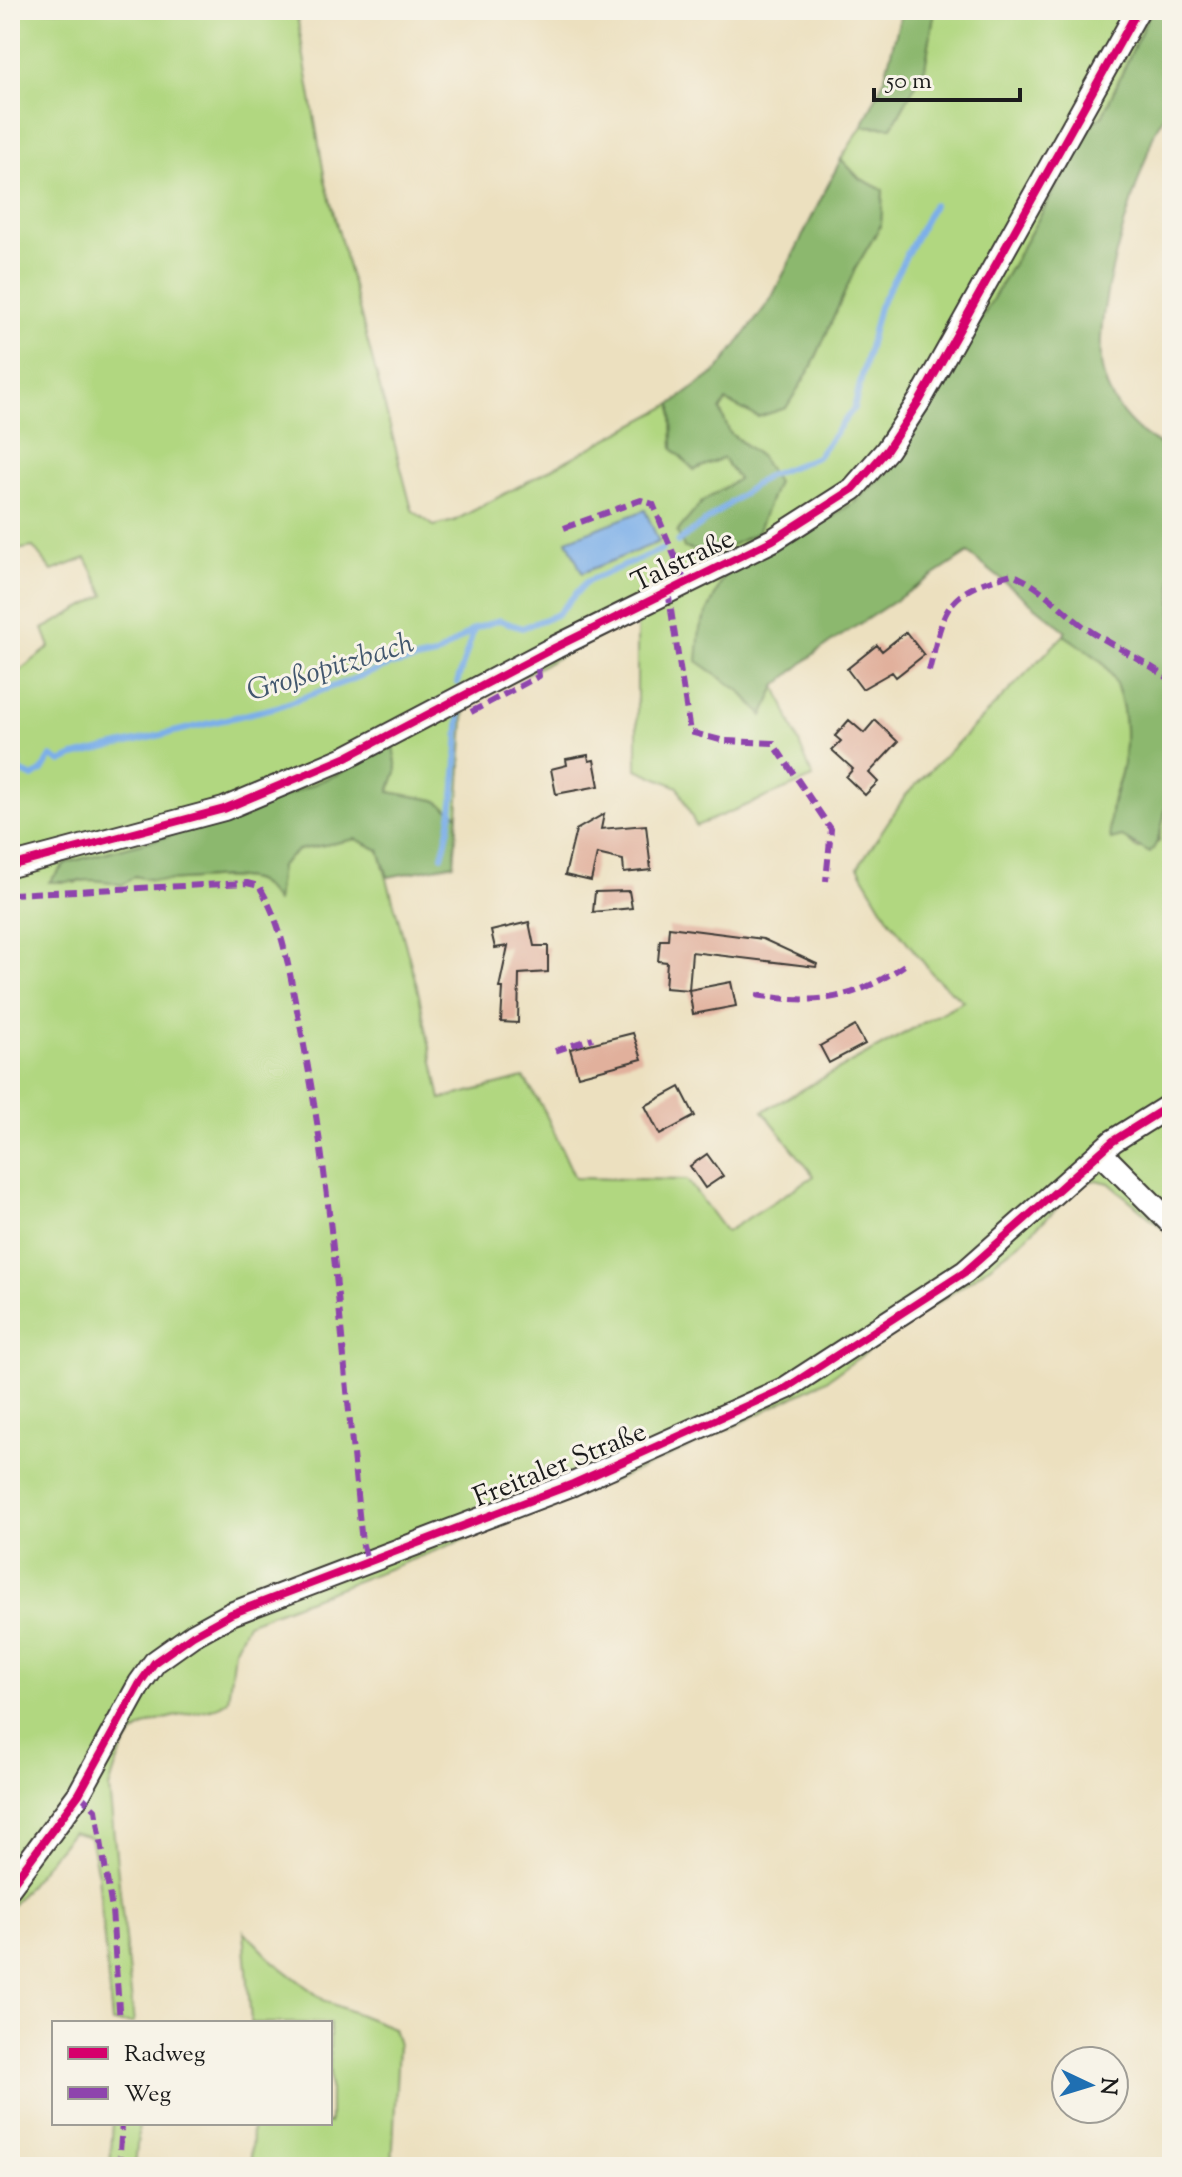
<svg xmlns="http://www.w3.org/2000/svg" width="1182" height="2177" viewBox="0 0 1182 2177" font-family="'Sorts Mill Goudy',serif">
<rect width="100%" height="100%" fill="#f7f3e8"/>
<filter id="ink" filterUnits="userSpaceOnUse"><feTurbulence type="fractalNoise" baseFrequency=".0125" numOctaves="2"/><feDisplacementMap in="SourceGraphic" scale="16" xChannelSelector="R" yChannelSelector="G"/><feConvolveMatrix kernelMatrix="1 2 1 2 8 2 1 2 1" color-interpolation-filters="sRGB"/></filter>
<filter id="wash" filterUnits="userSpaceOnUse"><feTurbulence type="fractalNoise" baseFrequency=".006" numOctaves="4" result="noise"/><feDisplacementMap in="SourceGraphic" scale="32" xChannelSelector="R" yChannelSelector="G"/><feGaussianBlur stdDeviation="1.8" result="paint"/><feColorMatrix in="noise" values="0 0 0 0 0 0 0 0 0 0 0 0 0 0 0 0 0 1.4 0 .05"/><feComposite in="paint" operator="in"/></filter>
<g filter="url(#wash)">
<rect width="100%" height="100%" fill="#ece0bf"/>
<path fill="#b1d780" stroke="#667a4e" stroke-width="2" d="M10 10H296L325 180 412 510 434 526 454 521 672 404 673 449 723 458 738 479 702 502 684 548 761 457 730 433 720 410 726 401 758 417 786 408 812 366 855 269 881 225 883 190 859 178 841 159 862 126 892 127 925 68 935 10H1151L1102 117 1094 121 928 413 886 473 855 502 814 528 725 574 700 628 698 661 740 691 763 715 776 686 813 778 696 826 678 787 637 769V617L465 705 458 815 435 800 389 792 397 769 392 746 342 772 229 820 66 863 74 883 99 877 122 885 135 876C173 887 209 873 247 879 261 881 268 891 276 901L280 866 298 850 356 839 379 850 417 986 441 1099 524 1078 543 1108 575 1178 687 1180 726 1232 814 1176 763 1111 963 1001 935 977 889 919 858 867 906 795 1064 635C1080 646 1101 657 1111 675 1127 701 1128 744 1121 773 1118 784 1111 798 1111 810 1111 827 1126 840 1138 849L1159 842 1163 809 1172 783V1236L1109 1183 1096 1180 1084 1183 1023 1240 975 1277 825 1381 700 1443 580 1495 247 1623 234 1650 228 1700C217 1709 207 1710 193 1713 135 1723 125 1731 109 1789L134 2023H112L98 1875 90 1837 72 1832 10 1908V678L50 647 43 629 105 595 86 558 52 571 33 547 10 551Z
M244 1931 274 1962 325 2001 393 2028 398 2045 392 2167H251L252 2123H330V2023H251Z
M113 2123H139L135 2167H110Z"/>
<path fill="#8cb86e" stroke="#546a45" stroke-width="2" d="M902 10H935L925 68 892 127 862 126 884 80Z
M1151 10H1172C1172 37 1177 69 1172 96 1170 109 1159 121 1154 134 1133 196 1097 295 1101 359 1103 399 1136 438 1172 449V783C1164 805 1164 837 1150 853L1122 837 1111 840C1106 816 1116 795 1121 773 1128 744 1127 701 1111 674 1101 657 1080 646 1064 635L1066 631 968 553 815 653 776 686 763 716 740 691 697 661 700 628 725 574 814 528 855 502 886 473 928 413 1094 121 1102 117Z
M841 159 859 178 883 190 881 225 855 269 812 366 786 408 758 417 726 401 720 410 730 433 761 457 777 482 757 533 713 554 684 548 677 532 702 502 738 479 723 458 694 470 673 449 672 404 718 370 771 299Z
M393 746 397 769 389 792 435 800 458 815 454 864 388 877 379 850 356 839 298 850 280 866 276 902C268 892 262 881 248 879 211 872 176 888 135 876L122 885C95 876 77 883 49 882L66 863 229 820 342 772Z"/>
<path fill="#7cafe9" stroke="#4c6682" stroke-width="2" d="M645 510 659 542 582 573 567 540Z"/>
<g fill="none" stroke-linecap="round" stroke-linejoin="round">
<path stroke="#7cafe9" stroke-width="6" d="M678 542 765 477 817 457 854 408 879 307 933 205
M457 683 474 629
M10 747 16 754 20 771 33 777 42 771 51 756 61 762 74 756 277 707 391 665 435 656 474 629 499 620 522 628 558 614 586 582 663 549
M442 856C456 810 457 760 460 711"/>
</g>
<g id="blocks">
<path fill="#e1b09c" d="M906 632 924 655 896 677 892 672 862 689 847 669 877 645 882 651Z
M849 720 864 733 875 720 898 742 869 773 878 782 865 795 846 777 853 769 832 750 841 741 835 736Z
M588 755 589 761 594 760 599 786 556 794 551 769 567 765 566 759Z
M604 814 601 829 646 825 651 870 624 873 623 860 597 854 591 881 565 875 576 830Z
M629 891 632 908 593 912 595 892Z
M529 922 534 946H548V972L519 974 518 1023 501 1022 503 988H499L508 946 495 948 491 931Z
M669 927 763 939 817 964 816 967 692 952 689 990 665 988 667 962 658 961 660 940H668Z
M731 982 736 1006 693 1014 689 990Z
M855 1026 865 1044 829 1063 820 1046Z
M633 1033 642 1059 578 1076 570 1049Z
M680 1087 695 1116 660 1135 645 1106Z
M707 1154 723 1176 705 1188 690 1166Z"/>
</g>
</g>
<g filter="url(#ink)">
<use href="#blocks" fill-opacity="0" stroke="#3b3934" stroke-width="2"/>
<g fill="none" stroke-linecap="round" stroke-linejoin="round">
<g stroke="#3b3934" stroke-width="26">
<path id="minor" d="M10 866 224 809 345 758 556 647 773 540 853 489 887 450 920 400 1138 10
M1100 1152 1172 1224
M10 1887 79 1794 140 1683 155 1662 193 1635 231 1614 573 1484 786 1388 965 1272 1113 1141 1172 1104"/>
</g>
<use href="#minor" stroke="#fff" stroke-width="22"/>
<path stroke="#8e44ad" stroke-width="6" stroke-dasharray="12 6" stroke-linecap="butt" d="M564 528 641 500 653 504 685 582
M668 591 690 732 724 741 773 743 831 829 826 881
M929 671C945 608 943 592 1012 574 1047 589 1062 613 1092 632 1119 649 1147 662 1172 681
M471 712 539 676 536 657
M10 894 247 883 259 886C285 928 290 978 300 1025 334 1193 343 1371 362 1542L368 1563
M756 995C821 1005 855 1000 909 962
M555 1051 593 1038
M79 1794 96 1810 112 1910 120 2023
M119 2167 122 2123"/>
<g stroke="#f7f3e8" stroke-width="13">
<path id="cycleway" d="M10 866 224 809 345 758 556 647 773 540 853 489 887 450 920 400 1138 10
M10 1887 79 1794 140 1683 155 1662 193 1635 231 1614 573 1484 786 1388 965 1272 1113 1141 1172 1104"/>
</g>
<use href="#cycleway" stroke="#d6006c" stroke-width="8"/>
</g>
</g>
<g text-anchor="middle" stroke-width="6" stroke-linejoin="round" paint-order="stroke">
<g font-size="28" fill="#1c1c1c" stroke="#f7f3e8">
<text transform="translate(682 559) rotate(-26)" y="10">Talstraße</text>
<text transform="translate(559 1463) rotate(-22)" y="10">Freitaler Straße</text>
</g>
<g font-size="30" font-style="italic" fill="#42576e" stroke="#f7f3e8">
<text transform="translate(330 666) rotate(-17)" y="10">Großopitzbach</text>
</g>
</g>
<rect width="1182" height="2177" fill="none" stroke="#f7f3e8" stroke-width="40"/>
<rect x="52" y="2021" width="280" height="104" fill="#f7f3e8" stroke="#9f9d96" stroke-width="2"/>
<rect x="68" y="2047" width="40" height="12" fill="#d6006c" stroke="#9f9d96" stroke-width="2"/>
<text x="124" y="2061" font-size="24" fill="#1c1c1c">Radweg</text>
<rect x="68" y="2087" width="40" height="12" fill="#8e44ad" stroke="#9f9d96" stroke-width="2"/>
<text x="124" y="2101" font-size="24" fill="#1c1c1c">Weg</text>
<g transform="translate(1090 2085) rotate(94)"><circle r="38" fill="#f7f3e8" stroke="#9f9d96" stroke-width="2"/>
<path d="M0-6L14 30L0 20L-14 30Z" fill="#1f6fb2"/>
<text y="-12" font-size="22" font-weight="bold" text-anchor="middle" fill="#1c1c1c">N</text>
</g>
<path d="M874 88v12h146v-12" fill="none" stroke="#1c1c1c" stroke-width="4"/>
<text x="886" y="88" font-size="24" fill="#1c1c1c" stroke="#f7f3e8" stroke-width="6" paint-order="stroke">50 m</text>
</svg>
